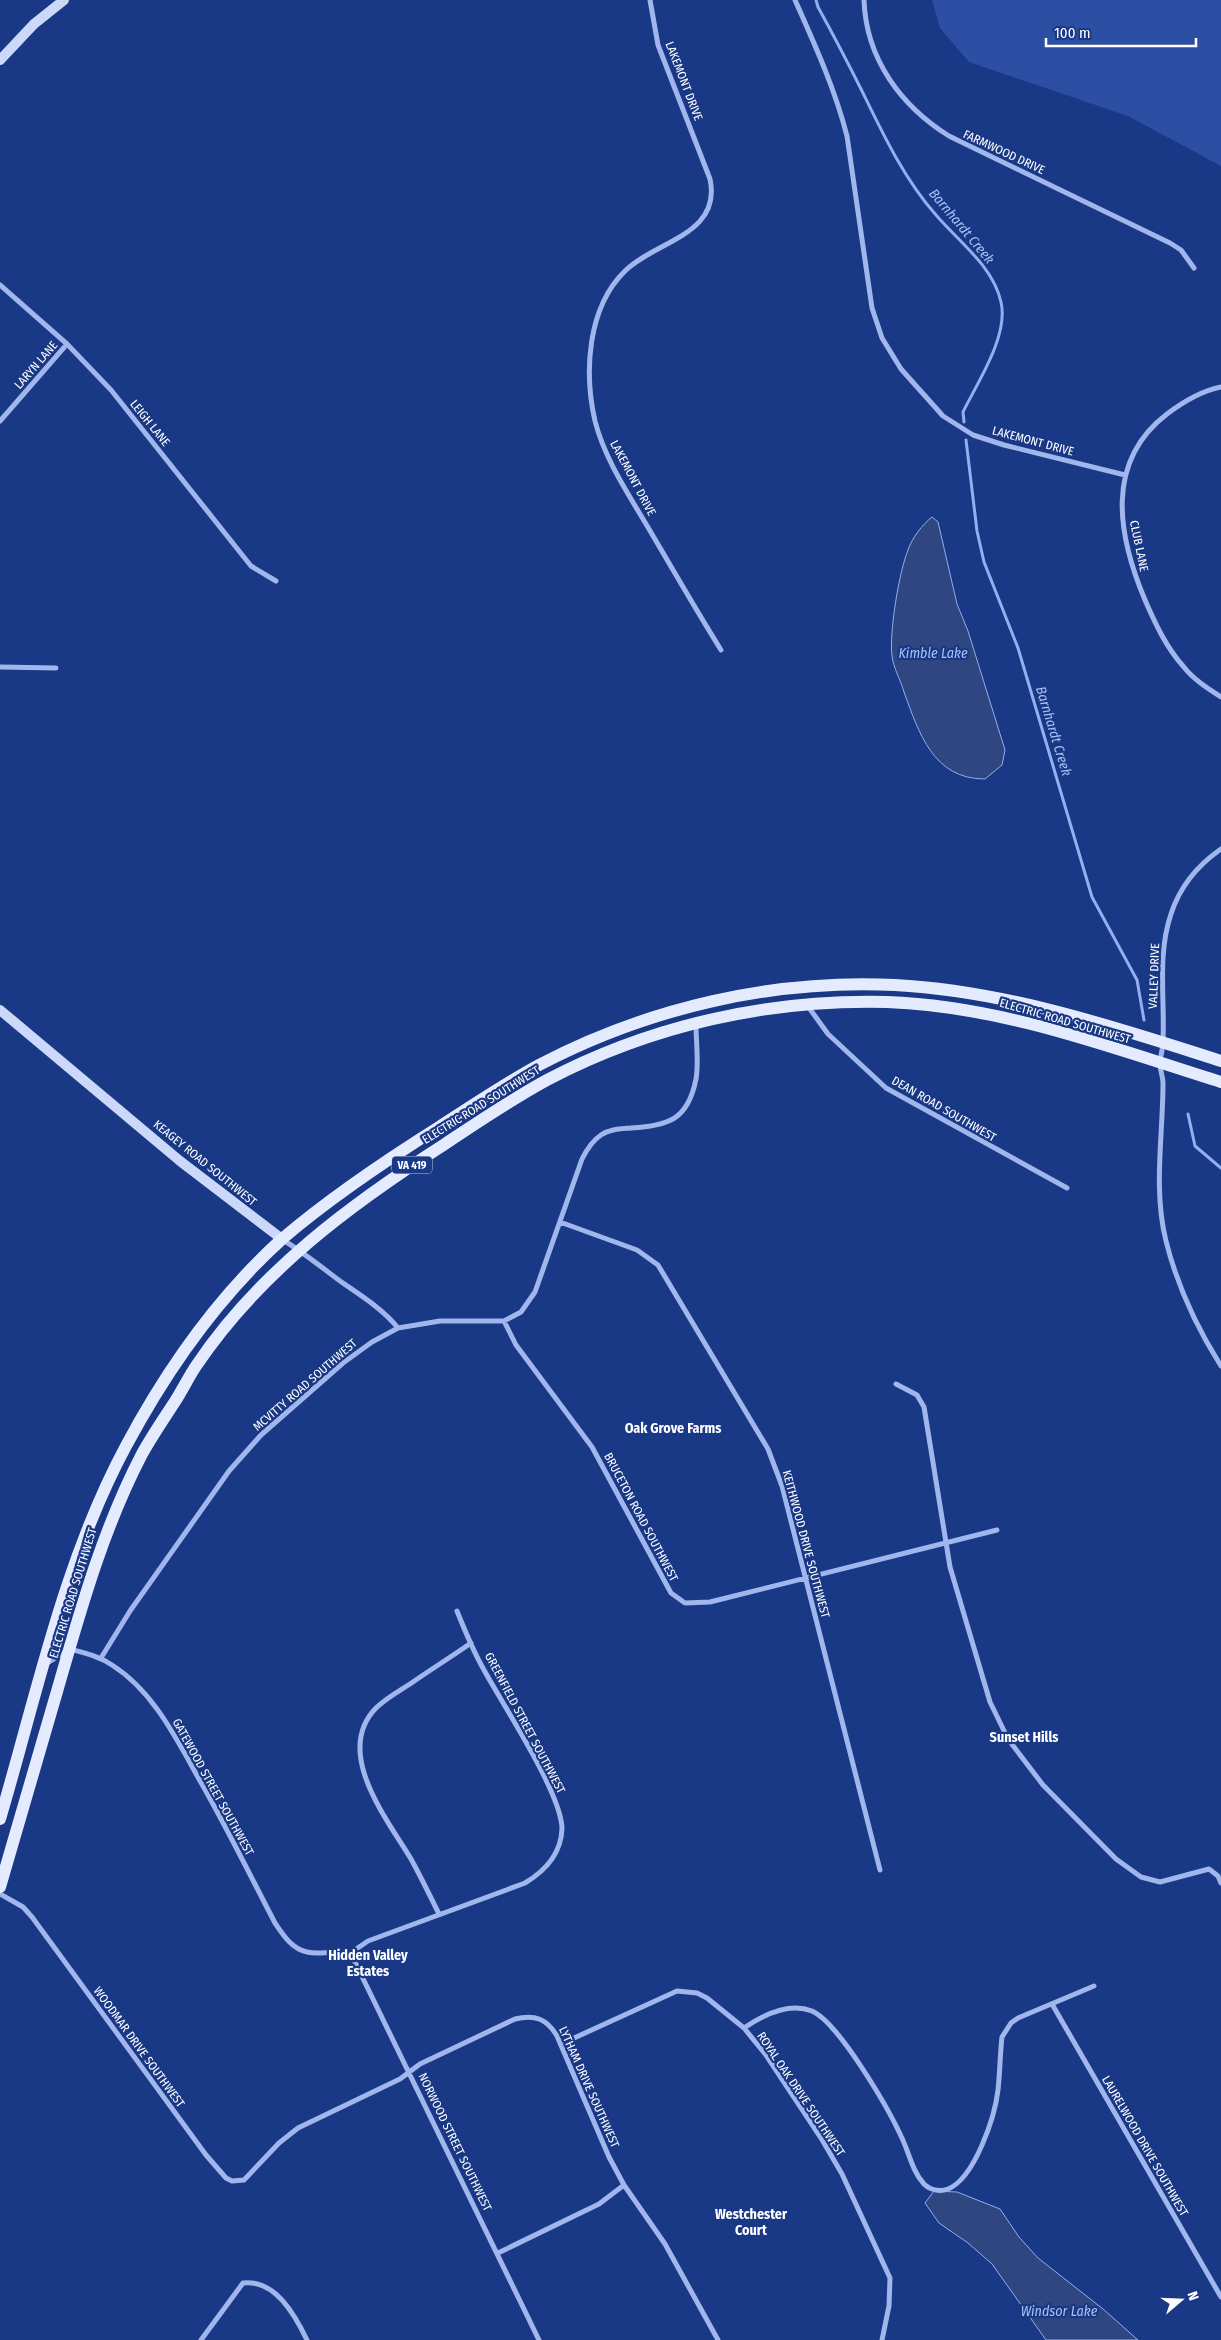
<svg xmlns="http://www.w3.org/2000/svg" width="1221" height="2340" viewBox="0 0 1221 2340" font-family="'Fira Sans Condensed',sans-serif">
<rect width="100%" height="100%" fill="#193886"/>
<path fill="#2c4fa4" d="M932 0H1221V166L1128 116 969 62 940 28Z"/>
<path fill="#2f4681" stroke="#92afef" d="M932 517 938 522 957 604 968 631 1005 750 1002 765 985 779C933 779 919 733 904 692 901 681 893 667 892 656 889 633 899 572 908 550 912 538 922 525 932 517Z
M934 2191 957 2192 1000 2209 1019 2237 1038 2258 1103 2309 1138 2340H1046L992 2264 968 2243 939 2223 925 2203Z"/>
<g fill="none" stroke-linecap="round" stroke-linejoin="round">
<path stroke="#92afef" stroke-width="3" d="M816 0 818 7C834 36 849 65 864 95 884 136 905 180 936 215 959 242 993 266 1001 302 1009 336 977 383 963 412L964 422
M966 440 977 531 984 562 1018 648 1092 897 1137 980 1144 1020
M1188 1114 1195 1146 1221 1168"/>
<path stroke="#a0b6ec" stroke-width="5" d="M650 0 658 45 710 179C722 235 655 241 625 271 587 308 584 373 595 421 605 460 629 495 649 529 673 570 696 610 721 650
M795 0C815 45 835 89 847 136L872 308 882 338 901 369 943 416 973 435 1004 445 1125 475
M864 0C866 59 901 106 949 136L1170 243 1181 250 1194 268
M0 285 67 344 111 390 251 566 276 581
M1221 387C1201 391 1183 402 1167 414 1104 462 1118 536 1145 600 1155 623 1166 647 1183 666 1193 679 1207 688 1221 697
M0 421 67 344
M0 667 56 668
M1221 849C1198 865 1180 886 1171 914 1157 955 1165 999 1163 1042 1163 1049 1160 1057 1160 1064 1160 1070 1163 1077 1163 1083 1163 1136 1153 1189 1166 1241 1177 1285 1197 1328 1221 1366
M807 1005 828 1034 886 1088 1067 1188
M560 1222 637 1250 658 1265 768 1449 782 1486 880 1870
M283 1240C303 1252 321 1267 340 1281 360 1295 383 1309 398 1328
M504 1321 516 1345 592 1447 671 1593 685 1603 710 1602 997 1530
M896 1384 917 1395 924 1407 950 1567 990 1702 1008 1739 1043 1785 1116 1859 1141 1877 1160 1882 1209 1869 1218 1876 1221 1883
M101 1658 130 1611 229 1471 261 1435 343 1363 372 1342 398 1328 440 1321H504L521 1312 535 1292 582 1159C587 1149 592 1141 601 1135 610 1129 620 1129 631 1128 668 1126 688 1120 696 1079 699 1062 696 1043 696 1025
M47 1663 70 1649C84 1653 99 1656 112 1665 153 1691 176 1738 199 1779 226 1826 250 1875 275 1923 283 1935 292 1949 307 1952 322 1956 340 1947 353 1958L539 2340
M0 1894 23 1907 32 1917 206 2155 226 2178 232 2181 244 2180 279 2143 298 2128 400 2079 420 2064 515 2019C535 2014 547 2019 557 2036L609 2157 624 2185 665 2244 718 2340
M439 1914C430 1896 421 1877 411 1859 387 1819 333 1752 376 1708 386 1698 399 1691 410 1684 430 1670 451 1657 471 1643
M349 1954 368 1941 525 1883C545 1871 561 1854 562 1829 562 1794 503 1705 484 1670 473 1651 465 1631 457 1611
M1052 2004 1221 2297
M744 2028C763 2015 789 2002 812 2011 839 2023 888 2108 901 2136 909 2152 912 2171 924 2184 930 2190 940 2192 948 2189 975 2178 995 2116 998 2090 1000 2072 1000 2054 1002 2037L1011 2023 1018 2018 1094 1986
M561 2044 677 1991 697 1993 707 1998 744 2028 766 2055 821 2138 842 2174 890 2278 889 2306 882 2340
M498 2253 599 2204 624 2185
M201 2340 243 2283C275 2279 295 2315 307 2340"/>
<path stroke="#ccd8f9" stroke-width="10" d="M0 60 34 24 64 0
M0 1010 180 1161 282 1239"/>
<path stroke="#e5ebff" stroke-width="12" d="M0 1819C37 1694 64 1561 126 1446 166 1371 219 1296 282 1239 331 1197 385 1161 439 1127 472 1106 504 1084 539 1065 648 1008 772 979 895 985 1007 991 1115 1027 1221 1061
M0 1887C19 1821 39 1755 58 1688 81 1608 103 1529 142 1454 152 1436 163 1420 174 1403 182 1391 188 1378 196 1366 259 1272 351 1204 445 1144 478 1122 512 1099 547 1080 652 1025 769 999 887 1002 1003 1006 1112 1048 1221 1082"/>
</g>
<g text-anchor="middle" stroke-width="4.5" stroke-linejoin="round" paint-order="stroke">
<rect fill="#193886" stroke="#bac3db" stroke-width="1" x="392" y="1156.5" width="40" height="17" rx="4"/>
<g font-size="11" font-weight="bold" fill="#fff">
<text x="412" y="1169">VA 419</text>
</g>
<g font-size="12" fill="#fff" stroke="#193886">
<text transform="translate(684 81) rotate(69)" y="4">LAKEMONT DRIVE</text>
<text transform="translate(1004 152) rotate(25)" y="4">FARMWOOD DRIVE</text>
<text transform="translate(36 365) rotate(-49)" y="4">LARYN LANE</text>
<text transform="translate(150 423) rotate(51)" y="4">LEIGH LANE</text>
<text transform="translate(1033 441) rotate(15)" y="4">LAKEMONT DRIVE</text>
<text transform="translate(633 478) rotate(62)" y="4">LAKEMONT DRIVE</text>
<text transform="translate(1139 546) rotate(78)" y="4">CLUB LANE</text>
<text transform="translate(1154 976) rotate(-88)" y="4">VALLEY DRIVE</text>
<text transform="translate(1065 1021) rotate(16)" y="4">ELECTRIC ROAD SOUTHWEST</text>
<text transform="translate(481 1105) rotate(-32)" y="4">ELECTRIC ROAD SOUTHWEST</text>
<text transform="translate(944 1109) rotate(30)" y="4">DEAN ROAD SOUTHWEST</text>
<text transform="translate(205 1163) rotate(39)" y="4">KEAGEY ROAD SOUTHWEST</text>
<text transform="translate(305 1385) rotate(-41)" y="4">MCVITTY ROAD SOUTHWEST</text>
<text transform="translate(641 1517) rotate(62)" y="4">BRUCETON ROAD SOUTHWEST</text>
<text transform="translate(806 1544) rotate(75)" y="4">KEITHWOOD DRIVE SOUTHWEST</text>
<text transform="translate(73 1593) rotate(-73)" y="4">ELECTRIC ROAD SOUTHWEST</text>
<text transform="translate(525 1723) rotate(62)" y="4">GREENFIELD STREET SOUTHWEST</text>
<text transform="translate(213 1787) rotate(61)" y="4">GATEWOOD STREET SOUTHWEST</text>
<text transform="translate(139 2047) rotate(54)" y="4">WOODMAR DRIVE SOUTHWEST</text>
<text transform="translate(589 2087) rotate(66)" y="4">LYTHAM DRIVE SOUTHWEST</text>
<text transform="translate(801 2094) rotate(56)" y="4">ROYAL OAK DRIVE SOUTHWEST</text>
<text transform="translate(455 2142) rotate(64)" y="4">NORWOOD STREET SOUTHWEST</text>
<text transform="translate(1145 2146) rotate(60)" y="4">LAURELWOOD DRIVE SOUTHWEST</text>
</g>
<g font-size="14" font-style="italic" fill="#abc1f4" stroke="#193886">
<text transform="translate(962 226) rotate(50)" y="5">Barnhardt Creek</text>
<text x="933" y="658">Kimble Lake</text>
<text transform="translate(1054 731) rotate(73)" y="5">Barnhardt Creek</text>
<text x="1059" y="2316">Windsor Lake</text>
</g>
<g font-size="14" font-weight="bold" fill="#fff" stroke="#193886">
<text x="673" y="1433">Oak Grove Farms</text>
<text x="1024" y="1742">Sunset Hills</text>
<text x="368" y="1960">Hidden Valley<tspan x="368" dy="16">Estates</tspan></text>
<text x="751" y="2219">Westchester<tspan x="751" dy="16">Court</tspan></text>
</g>
</g>
<g transform="translate(1181 2300) rotate(71)" stroke="#193886" stroke-width="4" paint-order="stroke">
<path d="M0-4L9 19L0 12L-9 19Z" fill="#ffffff"/>
<text y="-8" font-size="14" font-weight="bold" text-anchor="middle" fill="#ffffff">N</text>
</g>
<path d="M1046 38v8h150v-8" fill="none" stroke="#ffffff" stroke-width="2.5"/>
<text x="1054" y="38" font-size="15" fill="#ffffff" stroke="#193886" stroke-width="4" paint-order="stroke">100 m</text>
</svg>
